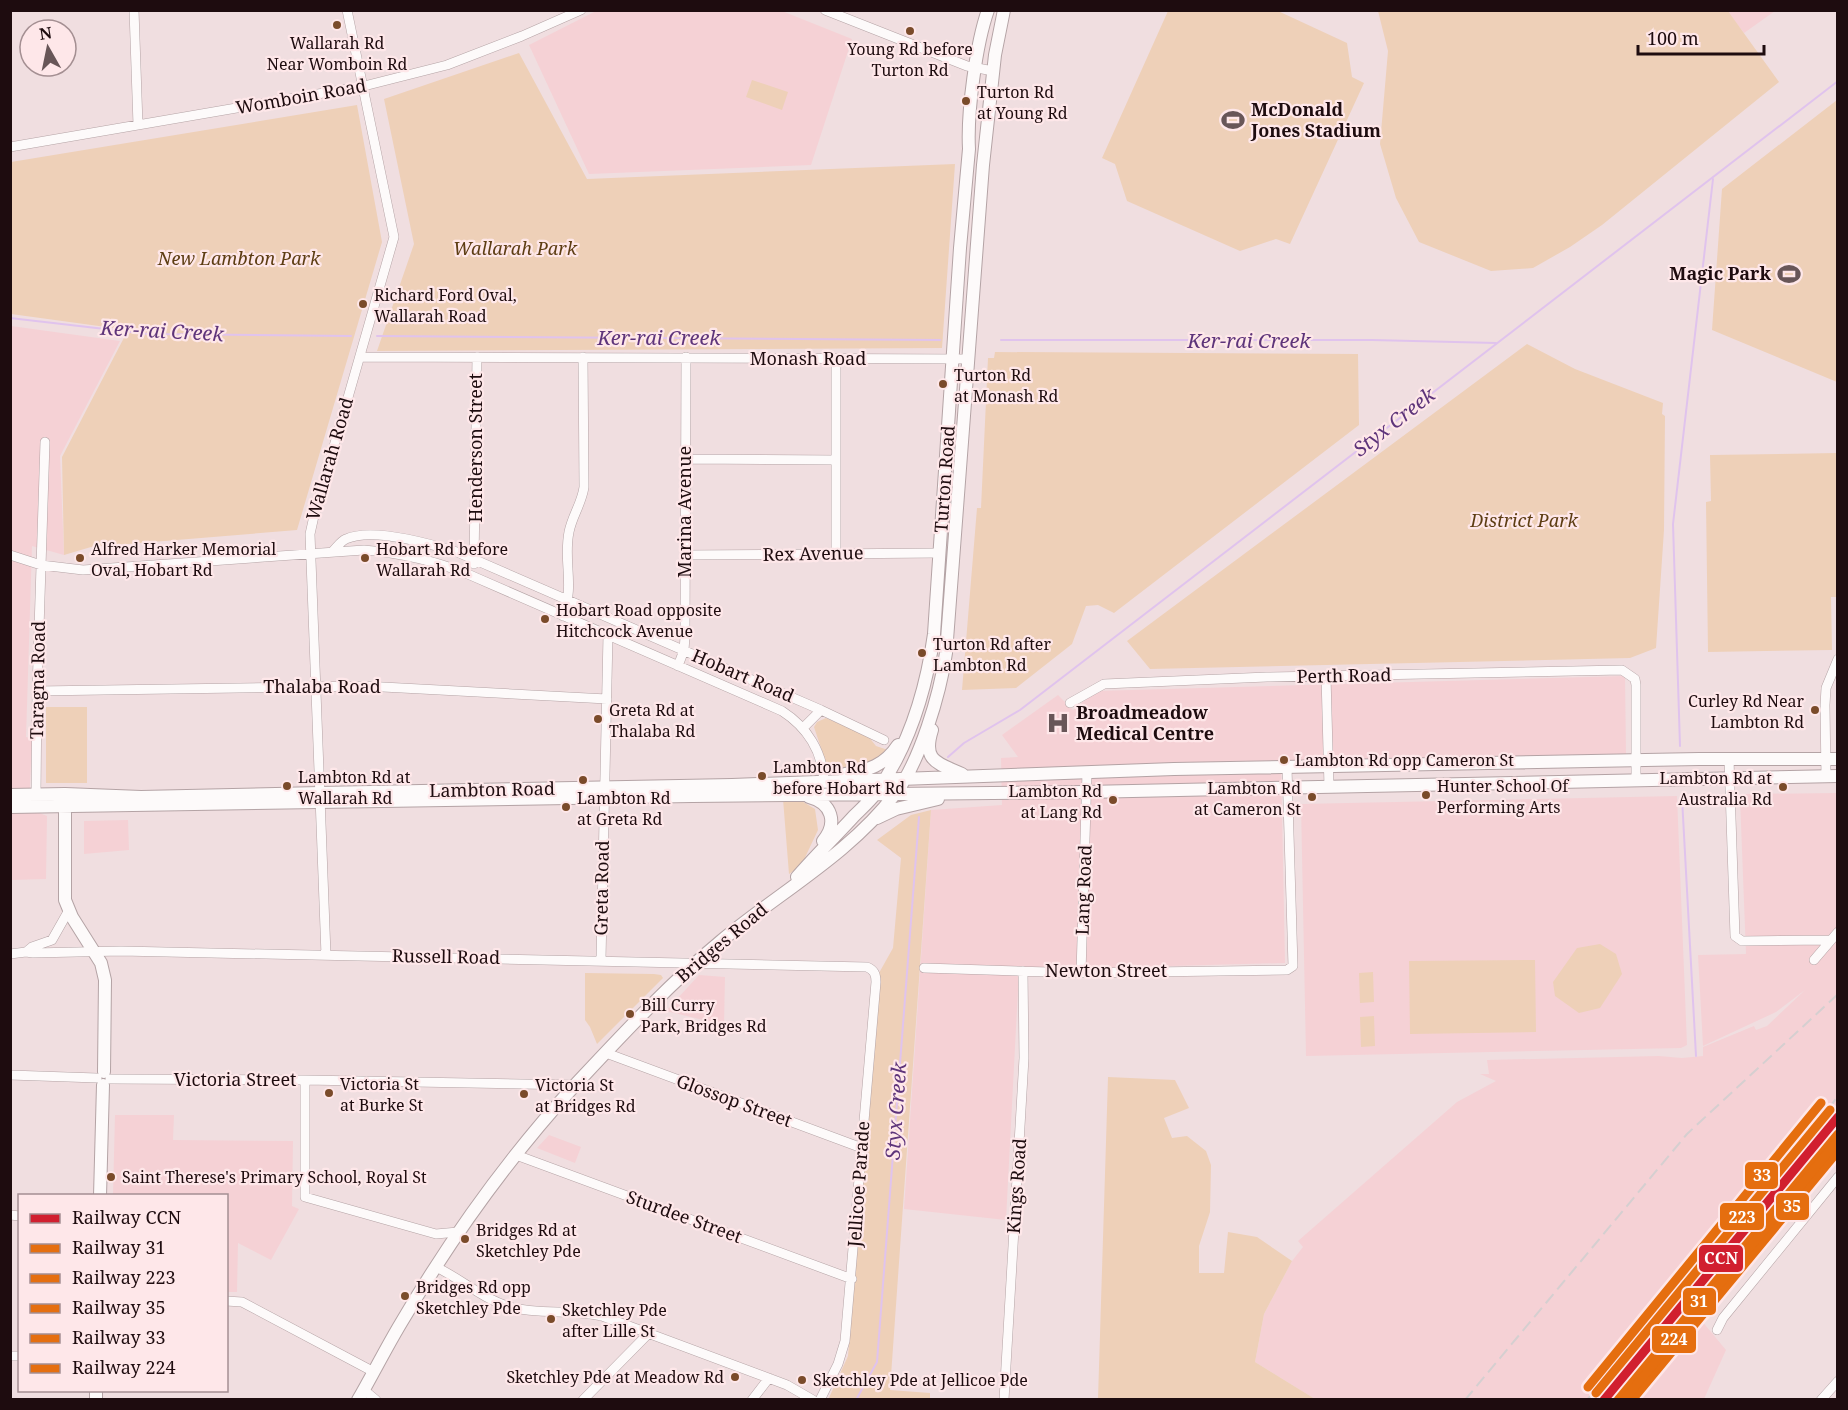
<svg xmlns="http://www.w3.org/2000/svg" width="1848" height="1410" viewBox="0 0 1848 1410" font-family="'Noto Serif',serif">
<rect width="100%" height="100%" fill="#f0dee0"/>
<path fill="#f5d1d5" d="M598 10 782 11 852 39 811 165 589 174 529 45Z
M1727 11H1775L1744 33Z
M11 326 120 341 60 456 64 555 32 546 26 737 32 738 29 809 47 816 46 879 11 880Z
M1625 676 1626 754 1281 762 1285 963 1019 970 1006 1220 904 1209 931 810 1002 805 1001 758 1018 757 1002 735 1058 695 1073 710 1096 691Z
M1837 793V1142L1701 1320 1726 1350 1704 1399 1630 1400 1627 1397 1624 1400 1315 1399 1255 1362 1264 1314 1292 1261 1303 1247 1298 1241 1457 1102 1496 1081 1480 1074H1489L1487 1060 1659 1056 1682 1058 1703 1056V1047L1754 1026 1756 1030 1767 1026 1805 990 1776 1012 1703 1046 1698 955 1746 954 1740 798 1744 794Z
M1677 796 1687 1045 1681 1048 1306 1056 1301 804Z
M128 820 129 850 84 854V821Z
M699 975 725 977 724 1025 666 1011Z
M115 1115H174L173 1140 293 1141 292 1206 299 1209 271 1260 238 1243 237 1292H227L226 1196 113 1195Z
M549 1135 581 1147 575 1163 537 1148Z"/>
<path fill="#eed0b8" d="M1168 11H1278L1347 43 1352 77 1364 83 1290 244 1276 239 1240 251 1127 201 1115 164 1102 158Z
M1378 11H1728L1779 82 1602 225 1570 247 1533 268 1491 271 1419 242 1396 198 1380 144 1388 51Z
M519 53 587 179 955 164 942 348 377 351 414 244 384 99Z
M752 80 788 92 782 110 746 97Z
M1837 100V382L1712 330 1722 189Z
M357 105 382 242 297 530 91 547 64 555 62 457 128 330 11 314V162Z
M1527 344 1575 369 1663 403 1662 414 1665 416 1664 530 1656 648 1630 658 1150 669 1127 641Z
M995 352 1358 354 1359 425 1114 613 1098 605 1086 606 1072 644 1016 688 962 690 977 508H981L988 358H994Z
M1837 453 1838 597H1831L1832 650 1708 652 1706 502 1711 501 1710 455Z
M46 707H87V783H46Z
M826 718 868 736 876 746 888 750 866 765 828 769 814 727 817 722Z
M795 797 815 809 818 830 801 866 789 874 783 799Z
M931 810 890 1390 930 1393V1399L828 1400 848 1356 879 973 893 948 901 858 877 840 911 815Z
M1600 944 1616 954 1622 974 1600 1008 1579 1013 1555 996 1553 982 1577 948Z
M1535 960 1536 1032 1410 1034 1409 961Z
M1373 972 1374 1002 1360 1003 1359 973Z
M585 973 654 974 661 975 663 978 597 1044 590 1027 585 1020Z
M1374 1016 1375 1046 1361 1047 1360 1017Z
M1108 1077 1175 1080 1189 1108 1164 1118 1172 1138 1187 1136 1206 1151 1211 1165 1210 1212 1199 1246V1273H1224L1228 1232 1257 1237 1292 1261 1264 1314 1255 1362 1315 1399H1098Z"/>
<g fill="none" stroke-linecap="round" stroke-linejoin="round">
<path stroke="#e0c3ed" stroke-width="2" d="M10 318 148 334 351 336
M377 336 940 340
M1001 340H1372L1496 343
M1680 746 1673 524 1713 179
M948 757 964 743 1020 710 1838 81
M1682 798 1696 1056
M856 1400 877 1362 919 817
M1633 1400 1694 1317"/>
<g stroke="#b4a3a5" stroke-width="10">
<path id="minor" d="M134 10 138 125
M825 10 967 66 993 71
M10 147 364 86 447 65 522 36 581 10
M360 357 968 359
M686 459 836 460
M333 551C337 547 341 541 346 539 372 527 431 544 457 552L821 710 884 740
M836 553V359
M10 555 41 565 83 570 364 550C401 553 436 561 470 575L782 711C807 727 823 752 824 782
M685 555 940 553
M474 564 477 357
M563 616C575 585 563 561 569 532 572 516 582 503 584 487L583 357
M678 666 684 650 685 637 686 357
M1326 676 1329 787
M37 691 364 686 607 699
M1070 703 1104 684 1267 677 1622 670 1635 679 1636 685V781
M803 728 821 710
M1729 759 1735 936 1742 941 1830 940
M1826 777 1825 705 1826 688 1838 659
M36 795 37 691 45 442
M26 952 32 947 52 940 69 910
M10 954 26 952 33 953 121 951 867 967C874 970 876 974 876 982L845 1341 838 1364 820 1400
M326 955 310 534 314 516 394 237 347 10
M601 960 608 635
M1814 960 1838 932
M924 968 1081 973 1287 970 1293 966 1287 768
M1081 973 1087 772
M606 1053 862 1148
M10 1075 97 1078
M110 1079 305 1080 576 1085
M305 1080V1197L436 1234 458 1232
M516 1155 852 1279
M10 1215 20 1216
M436 1267C461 1279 483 1299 510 1307 539 1315 572 1309 602 1316L787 1385 813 1400
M226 1301 242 1302 374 1372
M1717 1330 1723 1318 1838 1177
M10 1356H20
M364 1390 376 1400
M583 1400 648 1334
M752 1400 769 1378
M1004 1400 1024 1058 1023 971
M1821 1400 1838 1381"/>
</g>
<g stroke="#b4a3a5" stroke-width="14">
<path id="major" d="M932 730C922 762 938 763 962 774
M845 774C868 771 885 765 898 745
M10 795 65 794 141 797 320 793 732 785 1174 769 1699 759H1838
M809 797C832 803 838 823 823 841
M65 798V900L72 917 101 963 105 980 104 1072
M10 807 692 796 1086 792 1838 776
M877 818 896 809 938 799
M797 877C815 856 835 837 854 816 861 809 870 801 876 793 910 745 926 691 934 634L960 248 969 149C967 113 976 44 988 10
M100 1196 103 1085
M96 1400V1390
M358 1400C373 1374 386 1348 401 1323 451 1238 509 1157 576 1084 622 1035 669 984 721 941 777 894 851 853 895 794 920 762 940 694 946 653L983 165 995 55 1004 10"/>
</g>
<use href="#minor" stroke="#fdfafa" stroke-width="9"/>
<use href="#major" stroke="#fdfafa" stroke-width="12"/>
<path stroke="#d5cfd0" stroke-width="2" stroke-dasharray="12 6" stroke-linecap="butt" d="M1465 1400 1687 1134 1838 994
M1587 1400 1818 1123 1838 1096"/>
<g stroke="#fee7e9" stroke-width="14">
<path id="rail-1" d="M1604 1400 1838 1117"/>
</g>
<g stroke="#fee7e9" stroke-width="14">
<path id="rail-2" d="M1618 1400 1838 1134"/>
</g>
<g stroke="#fee7e9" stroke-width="14">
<path id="rail-3" d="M1596 1393 1830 1110"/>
</g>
<g stroke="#fee7e9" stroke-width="14">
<path id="rail-4" d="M1632 1400 1838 1151"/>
</g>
<g stroke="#fee7e9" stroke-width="14">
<path id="rail-5" d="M1588 1387 1821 1103"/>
</g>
<g stroke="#fee7e9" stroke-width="14">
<path id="rail-6" d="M1624 1400 1838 1140"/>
</g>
<use href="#rail-1" stroke="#d11f2f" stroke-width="9"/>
<use href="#rail-2" stroke="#e56e0f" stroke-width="9"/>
<use href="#rail-3" stroke="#e56e0f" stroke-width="9"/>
<use href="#rail-4" stroke="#e56e0f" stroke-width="9"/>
<use href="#rail-5" stroke="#e56e0f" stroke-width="9"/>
<use href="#rail-6" stroke="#e56e0f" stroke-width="9"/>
</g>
<defs>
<g id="stadium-bare" transform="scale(1.8)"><path d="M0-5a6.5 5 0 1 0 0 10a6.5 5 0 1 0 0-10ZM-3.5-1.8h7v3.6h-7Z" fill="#685658" stroke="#fee7e9" stroke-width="2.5" paint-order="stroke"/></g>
<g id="hospital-bare" transform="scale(1.8)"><path d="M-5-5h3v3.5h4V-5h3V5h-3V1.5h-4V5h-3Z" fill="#685658" stroke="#fee7e9" stroke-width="2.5" paint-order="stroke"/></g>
</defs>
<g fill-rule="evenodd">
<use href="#stadium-bare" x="1233" y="120"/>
<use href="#stadium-bare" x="1789" y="274"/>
<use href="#hospital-bare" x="1058" y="723"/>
</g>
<g fill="#7a4b2a" stroke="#fee7e9" stroke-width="2">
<circle cx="337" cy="25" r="5"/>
<circle cx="910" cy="31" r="5"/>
<circle cx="966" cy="101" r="5"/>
<circle cx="363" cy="304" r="5"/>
<circle cx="943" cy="384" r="5"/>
<circle cx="80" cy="558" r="5"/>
<circle cx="365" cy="558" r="5"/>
<circle cx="545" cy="619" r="5"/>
<circle cx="922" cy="653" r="5"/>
<circle cx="1815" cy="710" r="5"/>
<circle cx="598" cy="719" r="5"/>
<circle cx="1284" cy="760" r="5"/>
<circle cx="762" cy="776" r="5"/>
<circle cx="583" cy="780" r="5"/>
<circle cx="287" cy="786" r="5"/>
<circle cx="1783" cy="787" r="5"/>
<circle cx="1426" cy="795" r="5"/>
<circle cx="1312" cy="797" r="5"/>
<circle cx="1113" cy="800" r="5"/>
<circle cx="566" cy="807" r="5"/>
<circle cx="630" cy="1014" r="5"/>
<circle cx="329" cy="1093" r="5"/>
<circle cx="524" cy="1094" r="5"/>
<circle cx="111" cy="1177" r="5"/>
<circle cx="465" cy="1239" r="5"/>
<circle cx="405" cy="1296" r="5"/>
<circle cx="551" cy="1319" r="5"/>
<circle cx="735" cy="1377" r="5"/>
<circle cx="802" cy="1380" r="5"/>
</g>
<g text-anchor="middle" stroke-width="4.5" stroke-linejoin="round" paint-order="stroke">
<g font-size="16" fill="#1e0c0f" stroke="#fee7e9" text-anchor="start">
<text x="337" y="49" text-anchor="middle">Wallarah Rd<tspan x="337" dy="21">Near Womboin Rd</tspan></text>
<text x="910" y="55" text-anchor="middle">Young Rd before<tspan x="910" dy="21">Turton Rd</tspan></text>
<text x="977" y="98">Turton Rd<tspan x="977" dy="21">at Young Rd</tspan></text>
<text x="374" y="301">Richard Ford Oval,<tspan x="374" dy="21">Wallarah Road</tspan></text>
<text x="954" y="381">Turton Rd<tspan x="954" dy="21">at Monash Rd</tspan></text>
<text x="91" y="555">Alfred Harker Memorial<tspan x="91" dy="21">Oval, Hobart Rd</tspan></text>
<text x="376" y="555">Hobart Rd before<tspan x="376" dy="21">Wallarah Rd</tspan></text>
<text x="556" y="616">Hobart Road opposite<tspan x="556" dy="21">Hitchcock Avenue</tspan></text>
<text x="933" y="650">Turton Rd after<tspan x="933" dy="21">Lambton Rd</tspan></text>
<text x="1804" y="707" text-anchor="end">Curley Rd Near<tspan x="1804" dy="21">Lambton Rd</tspan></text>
<text x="609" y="716">Greta Rd at<tspan x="609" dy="21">Thalaba Rd</tspan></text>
<text x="1295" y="766">Lambton Rd opp Cameron St</text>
<text x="773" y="773">Lambton Rd<tspan x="773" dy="21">before Hobart Rd</tspan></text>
<text x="298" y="783">Lambton Rd at<tspan x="298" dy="21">Wallarah Rd</tspan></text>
<text x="1772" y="784" text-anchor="end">Lambton Rd at<tspan x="1772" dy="21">Australia Rd</tspan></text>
<text x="1437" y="792">Hunter School Of<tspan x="1437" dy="21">Performing Arts</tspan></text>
<text x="1301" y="794" text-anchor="end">Lambton Rd<tspan x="1301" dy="21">at Cameron St</tspan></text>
<text x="1102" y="797" text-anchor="end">Lambton Rd<tspan x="1102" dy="21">at Lang Rd</tspan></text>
<text x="577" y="804">Lambton Rd<tspan x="577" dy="21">at Greta Rd</tspan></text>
<text x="641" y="1011">Bill Curry<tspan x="641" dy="21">Park, Bridges Rd</tspan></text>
<text x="340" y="1090">Victoria St<tspan x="340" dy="21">at Burke St</tspan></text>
<text x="535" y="1091">Victoria St<tspan x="535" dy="21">at Bridges Rd</tspan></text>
<text x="122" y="1183">Saint Therese's Primary School, Royal St</text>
<text x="476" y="1236">Bridges Rd at<tspan x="476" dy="21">Sketchley Pde</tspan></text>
<text x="416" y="1293">Bridges Rd opp<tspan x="416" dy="21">Sketchley Pde</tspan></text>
<text x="562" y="1316">Sketchley Pde<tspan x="562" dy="21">after Lille St</tspan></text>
<text x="724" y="1383" text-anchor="end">Sketchley Pde at Meadow Rd</text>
<text x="813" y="1386">Sketchley Pde at Jellicoe Pde</text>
</g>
<g font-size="18" fill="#1e0c0f" stroke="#fee7e9">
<text transform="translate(301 97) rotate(-10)" y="6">Womboin Road</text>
<text x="808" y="365">Monash Road</text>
<text transform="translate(476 448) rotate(-90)" y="6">Henderson Street</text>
<text transform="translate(330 459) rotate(-74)" y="6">Wallarah Road</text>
<text transform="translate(945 479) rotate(-86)" y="6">Turton Road</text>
<text transform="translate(685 512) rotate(-90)" y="6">Marina Avenue</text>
<text transform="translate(813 554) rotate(-1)" y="6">Rex Avenue</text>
<text transform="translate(743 676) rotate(23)" y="6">Hobart Road</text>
<text transform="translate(1344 676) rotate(-1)" y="6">Perth Road</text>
<text transform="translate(38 680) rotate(-89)" y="6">Taragna Road</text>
<text x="322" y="693">Thalaba Road</text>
<text transform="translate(492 790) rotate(-1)" y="6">Lambton Road</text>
<text transform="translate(602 888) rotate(-89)" y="6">Greta Road</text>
<text transform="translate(1084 890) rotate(-88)" y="6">Lang Road</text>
<text transform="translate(722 943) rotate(-40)" y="6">Bridges Road</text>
<text transform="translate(446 957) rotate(1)" y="6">Russell Road</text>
<text x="1106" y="977">Newton Street</text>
<text x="235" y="1086">Victoria Street</text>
<text transform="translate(734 1101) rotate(20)" y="6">Glossop Street</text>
<text transform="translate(859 1184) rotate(-86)" y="6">Jellicoe Parade</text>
<text transform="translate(1017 1186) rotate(-86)" y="6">Kings Road</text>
<text transform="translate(684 1217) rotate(20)" y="6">Sturdee Street</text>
</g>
<g font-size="18" font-weight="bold" fill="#1e0c0f" stroke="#fee7e9" text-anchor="start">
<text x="1251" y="116">McDonald<tspan x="1251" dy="21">Jones Stadium</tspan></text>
<text x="1771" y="280" text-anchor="end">Magic Park</text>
<text x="1076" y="719">Broadmeadow<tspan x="1076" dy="21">Medical Centre</tspan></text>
</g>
<g font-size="18" font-style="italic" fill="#5d3d13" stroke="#fee7e9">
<text x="515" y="255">Wallarah Park</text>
<text x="239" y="265">New Lambton Park</text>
<text x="1524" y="527">District Park</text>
</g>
<g font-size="20" font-style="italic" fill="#5e347a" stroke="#fee7e9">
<text transform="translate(162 331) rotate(3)" y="7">Ker-rai Creek</text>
<text x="659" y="345">Ker-rai Creek</text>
<text x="1249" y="348">Ker-rai Creek</text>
<text transform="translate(1394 422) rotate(-38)" y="7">Styx Creek</text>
<text transform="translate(896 1111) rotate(-86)" y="7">Styx Creek</text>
</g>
</g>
<g stroke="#fee7e9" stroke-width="2">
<rect x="1744" y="1161" width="35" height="29" rx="6" fill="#e56e0f"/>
<rect x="1775" y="1192" width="35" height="29" rx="6" fill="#e56e0f"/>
<rect x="1719" y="1202" width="46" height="29" rx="6" fill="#e56e0f"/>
<rect x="1698" y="1244" width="46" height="29" rx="6" fill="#d11f2f"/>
<rect x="1682" y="1287" width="35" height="29" rx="6" fill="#e56e0f"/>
<rect x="1651" y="1325" width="46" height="29" rx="6" fill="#e56e0f"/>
</g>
<g font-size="16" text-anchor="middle" font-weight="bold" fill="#fff">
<text x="1762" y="1181">33</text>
<text x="1792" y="1212">35</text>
<text x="1742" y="1223">223</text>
<text x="1721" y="1264">CCN</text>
<text x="1699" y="1307">31</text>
<text x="1674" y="1345">224</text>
</g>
<rect width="1848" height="1410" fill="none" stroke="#1e0c0f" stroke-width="24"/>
<rect x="18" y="1194" width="210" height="198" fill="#fee7e9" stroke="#a48f92" stroke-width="1.5"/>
<rect x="30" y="1214" width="30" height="9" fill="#d11f2f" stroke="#a48f92" stroke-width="1.5"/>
<text x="72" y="1224" font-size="18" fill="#1e0c0f">Railway CCN</text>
<rect x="30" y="1244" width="30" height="9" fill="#e56e0f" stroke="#a48f92" stroke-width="1.5"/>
<text x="72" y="1254" font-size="18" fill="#1e0c0f">Railway 31</text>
<rect x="30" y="1274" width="30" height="9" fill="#e56e0f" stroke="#a48f92" stroke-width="1.5"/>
<text x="72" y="1284" font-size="18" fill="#1e0c0f">Railway 223</text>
<rect x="30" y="1304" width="30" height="9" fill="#e56e0f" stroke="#a48f92" stroke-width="1.5"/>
<text x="72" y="1314" font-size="18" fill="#1e0c0f">Railway 35</text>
<rect x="30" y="1334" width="30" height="9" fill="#e56e0f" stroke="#a48f92" stroke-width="1.5"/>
<text x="72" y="1344" font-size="18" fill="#1e0c0f">Railway 33</text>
<rect x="30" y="1364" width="30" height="9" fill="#e56e0f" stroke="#a48f92" stroke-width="1.5"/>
<text x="72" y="1374" font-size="18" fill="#1e0c0f">Railway 224</text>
<g transform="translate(48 48) rotate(351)"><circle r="28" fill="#fee7e9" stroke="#a48f92" stroke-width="1.5"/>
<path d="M0-4.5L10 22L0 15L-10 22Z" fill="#685658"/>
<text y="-9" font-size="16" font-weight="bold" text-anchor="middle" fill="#1e0c0f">N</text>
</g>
<path d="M1638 45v9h126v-9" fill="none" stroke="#1e0c0f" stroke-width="3"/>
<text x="1647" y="45" font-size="18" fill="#1e0c0f" stroke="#fee7e9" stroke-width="4.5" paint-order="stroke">100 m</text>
</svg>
